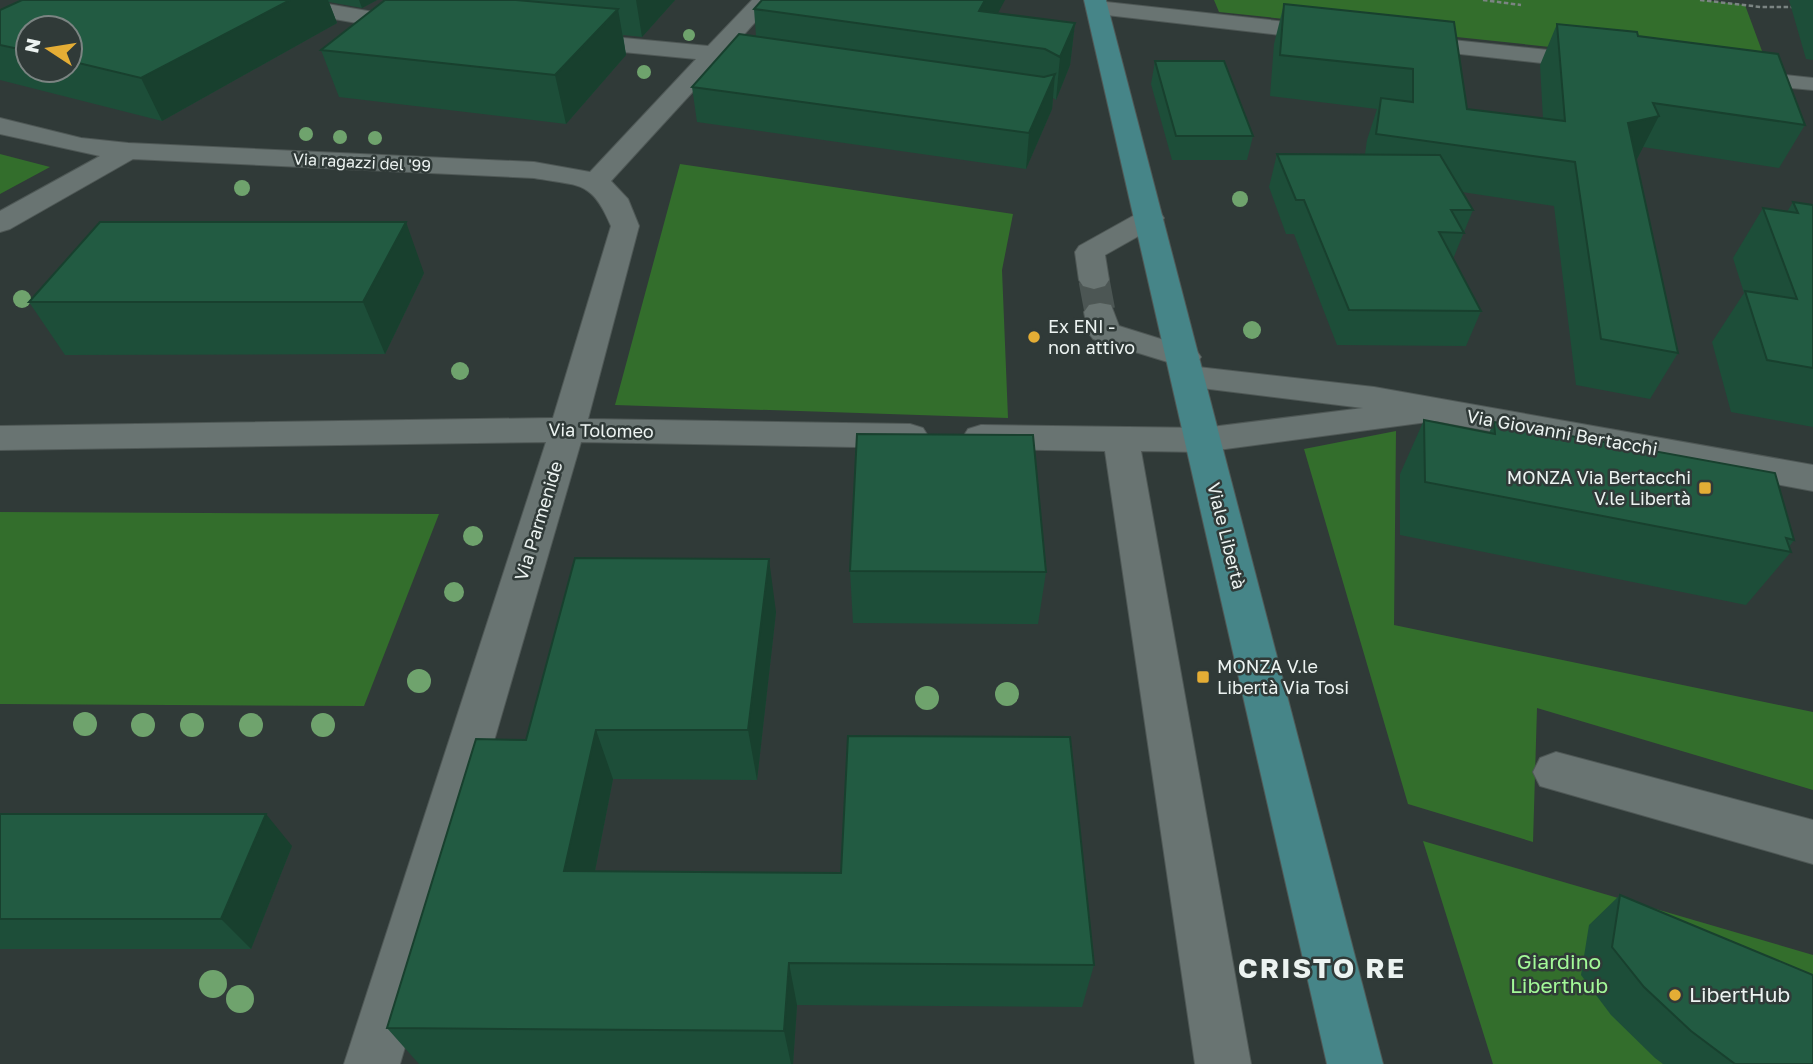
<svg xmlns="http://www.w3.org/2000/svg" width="1813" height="1064" viewBox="0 0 1813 1064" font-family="'Golos Text',sans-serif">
<rect width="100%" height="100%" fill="#303a38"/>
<path fill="#336e2c" d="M1214 0H1703L1745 5 1769 70 1219 12Z
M0 154 50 167 0 194Z
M680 164 1013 214 1002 270 1008 418 615 405Z
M1396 431 1394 625 1813 712V790L1537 708 1533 842 1408 804 1304 449Z
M0 512 439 514 364 706 0 704Z
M1423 841 1813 955V1064H1493Z"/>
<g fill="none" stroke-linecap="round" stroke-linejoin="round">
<path stroke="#4c5654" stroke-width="31" stroke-dasharray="31 16" stroke-linecap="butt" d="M1094 280 1100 312"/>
<g stroke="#4f5856" stroke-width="2">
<path id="minor" d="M255 0H304L414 19 422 21 425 26 422 31 414 33 266 7 258 5Z
M752 0H775L731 49 780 57 784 62 780 67 772 69 720 62 611 181 628 199 639 226 588 419 910 424 923 428 928 436 923 444 910 448 581 442 400 1064H344L546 442 0 450V426L553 418 611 226C592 180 579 186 534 178L133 159 10 229 0 232V211L100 156 0 134V118L81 138 128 143 534 162 590 172 696 59 571 47 563 45 559 40 563 35 571 33 708 46Z
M1097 1 1332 27 1340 29 1343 34 1340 39 1332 41 1089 13 1086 8 1089 3Z
M1405 35 1596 55 1604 57 1608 62 1604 67 1596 69 1397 47 1393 42 1397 37Z
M1736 70 1813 78V90L1727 82 1724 77 1727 72Z
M1150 209 1160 212 1164 218 1160 224 1105 255 1109 280 1105 286 1094 289 1083 286 1079 280 1075 252 1079 246 1140 212Z
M1100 303 1111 305 1119 326 1196 350 1201 357 1196 364 1184 367 1093 339 1088 332 1084 312 1089 305Z
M1189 366 1374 387 1813 465V491L1435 421 1203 452 1141 451 1251 1064H1195L1105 451 981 449 968 445 963 437 968 429 981 425 1203 428 1363 408 1177 385 1172 377 1177 369Z
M1556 752 1813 820V864L1540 786 1533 772 1540 758Z"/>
</g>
<g stroke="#4f5856" stroke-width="2">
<path id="major" d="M1084 0H1106L1383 1064H1327Z"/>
</g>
<path stroke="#7b8482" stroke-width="2.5" stroke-dasharray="4.5 2.5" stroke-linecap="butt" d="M1483 0 1521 5
M1700 0 1761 7H1796"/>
<use href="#minor" fill="#697472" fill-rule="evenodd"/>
<use href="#major" fill="#468588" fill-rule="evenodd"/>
</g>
<g fill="#6fa36d">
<circle cx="689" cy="35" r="6"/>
<circle cx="644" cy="72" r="7"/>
<circle cx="306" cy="134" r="7"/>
<circle cx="340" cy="137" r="7"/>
<circle cx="375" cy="138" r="7"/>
<circle cx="242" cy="188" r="8"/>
<circle cx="1240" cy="199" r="8"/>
<circle cx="22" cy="299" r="9"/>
<circle cx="1252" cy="330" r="9"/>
<circle cx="460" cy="371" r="9"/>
<circle cx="473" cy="536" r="10"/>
<circle cx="454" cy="592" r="10"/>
<circle cx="419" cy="681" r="12"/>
<circle cx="1007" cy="694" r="12"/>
<circle cx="927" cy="698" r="12"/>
<circle cx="85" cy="724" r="12"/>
<circle cx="143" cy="725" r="12"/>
<circle cx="192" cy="725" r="12"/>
<circle cx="251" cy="725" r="12"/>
<circle cx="323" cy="725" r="12"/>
<circle cx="213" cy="984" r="14"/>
<circle cx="240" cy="999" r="14"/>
</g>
<path fill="#1d4e39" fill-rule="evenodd" d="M22 0H377L362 8 329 2 337 23 162 121 0 80V10ZM28 28H70V70H28Z
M385 0H675L642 37 623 35 626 55 566 124 339 97 321 50Z
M1789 0H1813V60L1806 59Z
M1284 4 1454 22 1467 109 1543 119 1540 65 1557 24 1638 36 1805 125 1779 168 1643 147 1637 159 1636 160 1678 353 1650 399 1576 385 1554 206 1462 192 1473 210 1453 259 1481 311 1466 346 1337 345 1294 234H1286L1269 187 1277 154H1365L1367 140 1377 109 1270 96 1274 44Z
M754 9 998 14 1075 23 1070 65 1056 100 1053 98 1052 109 1026 169 697 122 692 87 756 36Z
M1155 61 1253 136 1247 160H1172L1151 84Z
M1793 202 1813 205V427L1731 412 1712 342 1744 293 1733 258 1763 208 1787 212Z
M424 273 385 354 65 355 29 302Z
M1424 420 1489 433 1494 422 1794 540 1789 547 1791 552 1746 605 1400 535V474Z
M850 571 1046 572 1038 624 853 623Z
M776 612 757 780 613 779 595 871 1094 965 1082 1007 797 1005 793 1064H419L387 1028 526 740Z
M0 814 292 846 251 949H0Z
M1620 895 1813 1064H1663L1655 1058 1611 1015 1581 975 1589 925Z"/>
<path fill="#18402e" d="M290 0H328L337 23 162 121 141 78Z
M359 0H377L362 8Z
M636 0H675L642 37Z
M985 0H1005L983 41 979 11Z
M618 9 626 55 566 124 555 75Z
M1075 23 1070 65 1056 100 1060 57Z
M1055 74 1052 109 1026 169 1029 133Z
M1659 116 1637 159 1607 166 1628 123Z
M406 222 424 273 385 354 363 302Z
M769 559 776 612 757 780 748 730Z
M596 730 613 779 586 916 564 871Z
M266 814 292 846 251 949 221 919Z
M789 963 797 1005 793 1064H791L784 1031Z"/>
<path fill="#225b42" stroke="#18402e" stroke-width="2" d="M22 0H290L141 78 70 61V28H28V51L0 45V10Z
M385 0H516L618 9 555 75 321 50Z
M762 0H985L979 11 1075 23 1060 57 1045 49 754 9Z
M1284 4 1454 22 1467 109 1565 121 1557 24 1637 32 1638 36 1778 54 1805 125 1653 103 1659 116 1628 123 1678 353 1601 339 1575 162 1376 134 1381 98 1413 102V69L1280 55Z
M739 34 1044 77 1055 74 1029 133 692 87Z
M1155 61H1224L1253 136H1176Z
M1277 154 1440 155 1473 210H1451L1464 233 1439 232 1481 311 1349 310 1304 200H1296Z
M1793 202 1813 205V368L1767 360 1745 291 1797 299 1763 208 1798 213Z
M100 222H406L363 302H29Z
M1424 420 1495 434 1494 422 1775 473 1794 540 1786 538 1791 552 1425 482Z
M857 434 1033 435 1046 572 850 571Z
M575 558 769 559 748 730H596L564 871 841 873 848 736 1070 737 1094 965 789 963 784 1031 387 1028 476 739 526 740Z
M0 814H266L221 919H0Z
M1620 895 1813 975V1064H1735L1691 1031 1644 987 1612 947Z"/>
<g fill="#e4ad35" stroke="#303a38" stroke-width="2.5">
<circle cx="1034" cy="337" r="7"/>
<rect x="1698" y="481" width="14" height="14" rx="3.5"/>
<rect x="1196" y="670" width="14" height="14" rx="3.5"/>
<circle cx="1675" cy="995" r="7"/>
</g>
<g text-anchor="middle" stroke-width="5" stroke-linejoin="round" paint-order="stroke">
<g font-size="16" fill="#ecf3f1" stroke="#303a38">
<text transform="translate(362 162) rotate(3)" y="6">Via ragazzi del '99</text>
</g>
<g font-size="18" fill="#ecf3f1" stroke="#303a38" text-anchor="start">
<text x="1048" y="333">Ex ENI -<tspan x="1048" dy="21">non attivo</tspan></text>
<text x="1691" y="484" text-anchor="end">MONZA Via Bertacchi<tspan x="1691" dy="21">V.le Libertà</tspan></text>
<text x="1217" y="673">MONZA V.le<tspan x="1217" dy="21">Libertà Via Tosi</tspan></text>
</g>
<g font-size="18" fill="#ecf3f1" stroke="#303a38">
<text transform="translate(601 431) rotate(1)" y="6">Via Tolomeo</text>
<text transform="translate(1562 433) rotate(10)" y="6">Via Giovanni Bertacchi</text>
<text transform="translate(539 521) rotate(-73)" y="6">Via Parmenide</text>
<text transform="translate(1226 536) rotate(76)" y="6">Viale Libertà</text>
</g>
<g font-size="21" fill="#a3f998" stroke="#303a38">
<text x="1559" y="969">Giardino<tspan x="1559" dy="24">Liberthub</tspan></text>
</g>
<g font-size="21" fill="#ecf3f1" stroke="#303a38" text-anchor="start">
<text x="1689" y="1002">LibertHub</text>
</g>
<g font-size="28" font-weight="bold" letter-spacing="2" fill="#ecf3f1" stroke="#303a38">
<text x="1322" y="978">CRISTO RE</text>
</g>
</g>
<g transform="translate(49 49) rotate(282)"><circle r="33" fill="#303a38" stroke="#7b8482" stroke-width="2"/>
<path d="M0-5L12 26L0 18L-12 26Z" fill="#e4ad35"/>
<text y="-10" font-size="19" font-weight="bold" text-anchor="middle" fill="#ecf3f1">N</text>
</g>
</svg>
